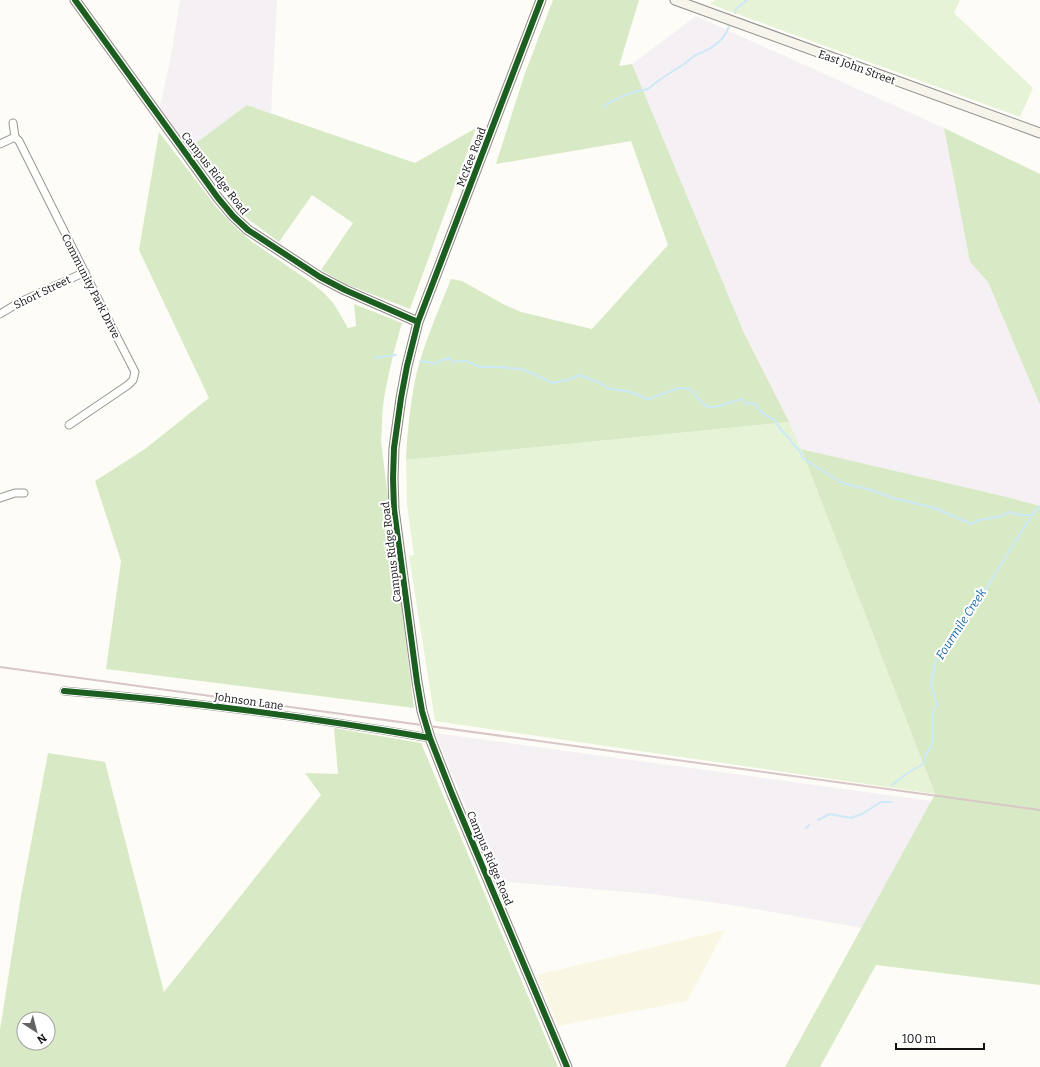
<svg xmlns="http://www.w3.org/2000/svg" width="1040" height="1067" viewBox="0 0 1040 1067" font-family="Bitter,serif">
<rect width="100%" height="100%" fill="#fdfcf7"/>
<path fill="#f5f0f3" d="M180 0H277L271 113 247 105 189 148 159 111 172 51Z
M696 16 944 128 970 262 988 282 1040 405V506L1007 497 801 449 744 333 632 64Z
M435 733 931 801 862 928 738 906 652 894 497 881Z"/>
<path fill="#f9f7e4" d="M725 930 687 1001 558 1026 537 975Z"/>
<path fill="#e7f3d7" d="M715 0H960L954 13 1033 88 1020 117 710 4Z
M789 422 801 449 935 794 435 721 409 556 414 555 407 505 406 460Z"/>
<path fill="#d8eac5" fill-rule="evenodd" d="M553 0H639L619 66 632 64 744 333 789 422 406 460C407 433 410 407 415 380 423 345 438 312 451 279L462 281 505 305 521 312 592 329 668 245 631 141 496 164 524 76Z
M247 105 415 163 476 128 410 309 346 284 321 270 353 223 312 195 279 242 248 219 230 200 189 148Z
M944 128 1040 174V405L988 282 970 262Z
M159 132 217 208 230 222 251 241 312 283 324 293 334 304 348 328 356 326 354 304 402 323C394 350 387 378 383 406 382 417 382 429 381 441L414 708 106 669 121 561 95 481 145 449 209 398 139 250Z
M801 449 1007 497 1040 506V985L876 965 820 1067H785L935 794Z
M334 728 421 743 558 1067H0V1030L21 896 48 753 105 762 164 992 321 795 305 773 338 774ZM24 1019H48V1043H24Z"/>
<g fill="none" stroke-linecap="round" stroke-linejoin="round">
<path stroke="#cde8f7" stroke-width="2" d="M735 13 736 9 747 0
M603 107C617 97 631 92 648 89 659 79 672 72 684 64 688 61 691 58 694 56 710 49 722 44 729 27
M375 358 396 355
M420 361 438 364 440 361 449 358 453 362 465 361 471 363 479 367H496L522 369 553 383 571 379 580 375 602 384 607 388 631 392 647 399C659 398 670 388 683 388 696 387 698 405 709 407 720 408 732 401 742 399L745 403 751 404 755 403 762 413 775 420 780 429 790 439 793 444 799 450 803 458 807 461 842 483 871 490 893 498 935 508 971 524 979 520 998 517 1010 512 1020 515H1032
M892 785 906 774 923 764 926 753 930 749 933 741V712L937 704 931 686 934 666 937 658 964 616 984 592 1032 515 1040 506
M818 820 830 814 851 818 862 814 881 802H891
M806 828 809 825"/>
<g stroke="#979795" stroke-width="9">
<path id="street" d="M13 123 15 137
M15 137 19 141 117 337 135 372 133 380 128 385 69 425
M0 144 15 137
M0 314 20 302 85 272
M0 498 15 493H24
M64 691C186 701 309 717 430 738"/>
</g>
<g stroke="#8e8d8b" stroke-width="11">
<path id="secondary" d="M75 0 218 198 233 216 248 230 320 277 345 290 418 322
M541 0 418 322 407 366 401 398 394 448 393 478 394 509 417 682 422 711 430 738 452 794 567 1067
M675 0 1040 133"/>
</g>
<use href="#street" stroke="#fffffe" stroke-width="7"/>
<use href="#secondary" stroke="#f6f4eb" stroke-width="9"/>
<path stroke="#d9c6c7" stroke-width="2" d="M0 667 1040 810"/>
<g stroke="#fff" stroke-width="8">
<path id="cycleway" d="M75 0 218 198 233 216 248 230 320 277 345 290 418 322
M541 0 418 322 407 366 401 398 394 448 393 478 394 509 417 682 422 711 430 738 452 794 567 1067
M64 691C186 701 309 717 430 738"/>
</g>
<use href="#cycleway" stroke="#1b5e20" stroke-width="6"/>
</g>
<g text-anchor="middle" stroke-width="4" stroke-linejoin="round" paint-order="stroke">
<g font-size="11" fill="#111" stroke="#fff">
<text transform="translate(857 67) rotate(20)" y="4">East John Street</text>
<text transform="translate(471 157) rotate(-69)" y="4">McKee Road</text>
<text transform="translate(215 173) rotate(52)" y="4">Campus Ridge Road</text>
<text transform="translate(91 286) rotate(63)" y="4">Community Park Drive</text>
<text transform="translate(42 292) rotate(-26)" y="4">Short Street</text>
<text transform="translate(391 552) rotate(-97)" y="4">Campus Ridge Road</text>
<text transform="translate(249 701) rotate(8)" y="4">Johnson Lane</text>
<text transform="translate(490 858) rotate(67)" y="4">Campus Ridge Road</text>
</g>
<g font-size="12" font-style="italic" fill="#1768a6" stroke="#fff">
<text transform="translate(961 624) rotate(-57)" y="4">Fourmile Creek</text>
</g>
</g>
<g transform="translate(36 1031) rotate(144)"><circle r="19" fill="#ffffff" stroke="#a0a0a0"/>
<path d="M0-3L7 15L0 10L-7 15Z" fill="#646362"/>
<text y="-6" font-size="11" font-weight="bold" text-anchor="middle" fill="#111111">N</text>
</g>
<path d="M896 1043v6h88v-6" fill="none" stroke="#111111" stroke-width="2"/>
<text x="902" y="1043" font-size="12" fill="#111111" stroke="#ffffff" stroke-width="3" paint-order="stroke">100 m</text>
</svg>
